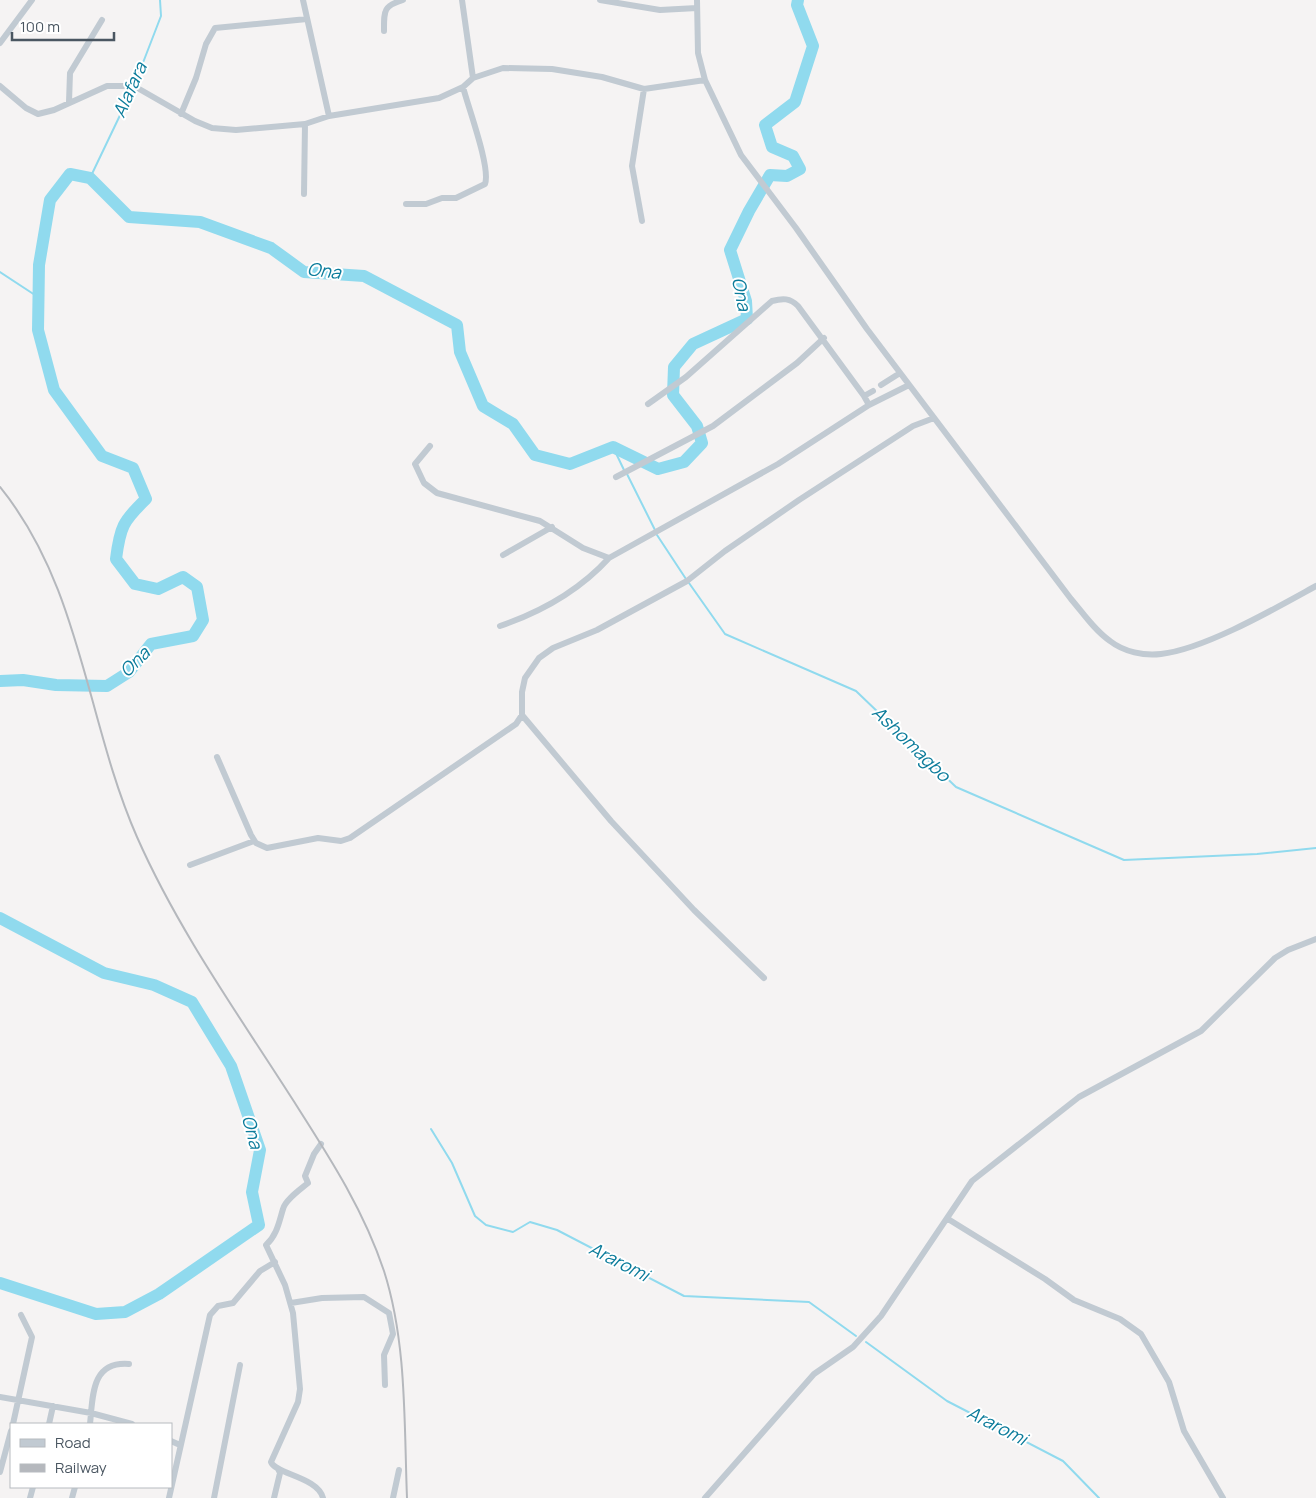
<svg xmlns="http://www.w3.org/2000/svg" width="1316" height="1498" viewBox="0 0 1316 1498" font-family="Manrope,sans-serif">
<rect width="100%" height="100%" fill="#f5f3f3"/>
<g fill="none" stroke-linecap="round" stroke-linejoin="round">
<path stroke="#90daee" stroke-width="2" d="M90 178 134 86 161 16 160 0
M0 272 38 297
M613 447 624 470
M627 474 655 530
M657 535 686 579
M689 583 725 634 856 691 956 787 1124 860 1257 854 1316 848
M431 1129 452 1163 475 1216 486 1225 513 1232 530 1222 557 1230 684 1296 809 1302 856 1336
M866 1342 947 1401 1063 1461 1099 1498"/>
<path stroke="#90daee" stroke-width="12" d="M0 681 23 680 56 685 107 686 129 672 151 644 193 636 203 620 197 587 183 577 158 589 135 584 116 559C120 527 123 521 146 499L133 468 102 456 54 390 38 330 39 265 50 200 70 174 90 178 129 217 200 222 271 248 304 272 364 276 457 325 460 352 483 406 513 424 535 455 570 464 613 447 658 469 684 462 702 443 697 426 673 395 674 367 693 344 747 319 746 301 730 250 749 211 770 175 787 176 800 169 793 156 772 147 765 125 795 102 813 46 797 5 798 0
M0 918 104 973 154 985 192 1002 231 1066 260 1150 252 1192 259 1225 159 1294 125 1312 96 1314 0 1283"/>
<path stroke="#c1cad2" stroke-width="6" d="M303 0 329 116
M462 0 473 78
M600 0 660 10 697 8
M697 0 698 53 705 80 741 155 796 228 867 329 1071 599C1083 613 1095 631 1110 641 1124 652 1144 656 1161 654 1205 649 1276 608 1316 586
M384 31C384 11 383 6 403 0
M0 43 32 0
M0 86 26 108 38 114 54 110 107 86H134L195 121 212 128 236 130 305 124 329 116 439 98 463 87 473 78 503 68 552 69 602 77 644 89 705 80
M69 102 70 73 102 20
M181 114 196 78 206 44 215 28 307 19
M304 194 305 124
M406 204H426L442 198H456L485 184C491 168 468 107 463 87
M642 221 632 166 644 89
M881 385 900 373
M648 404 686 377 772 301C783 298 790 298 798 306L864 396
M869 405 909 385
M430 446 415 464 424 483 437 493 540 521 583 548 609 558
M616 477 713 426 797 363 824 338
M503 555 552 527
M500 626C541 612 579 591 609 558L778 464 869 405 864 396 873 391
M522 715 611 821 694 910 764 978
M217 757 251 835 256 843 267 848 318 838 341 841 350 838 516 724 522 715V692L525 678 539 658 553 648 597 630 687 581 725 551 799 500 913 426 934 418
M190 865 254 841
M321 1144 314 1154 305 1176 308 1183C301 1189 285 1200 283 1209 279 1222 277 1235 266 1245L285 1285 293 1313 300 1389 298 1402 271 1462C275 1474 318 1477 323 1498
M948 1219 1045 1279 1074 1300 1120 1319 1141 1334 1169 1382 1184 1431 1223 1498
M291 1303 322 1298 364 1297 389 1313 393 1334 384 1355 385 1385
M0 1397 91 1413 132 1424
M13 1424 32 1337 21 1315
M49 1424 53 1406
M90 1424C93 1396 91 1361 129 1364
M171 1441 180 1445
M0 1472 11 1431
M30 1498 33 1487
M72 1498 75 1487
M169 1498 210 1315 218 1306 233 1303 260 1271 275 1262
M214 1498 240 1365
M274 1498 280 1473 278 1469
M393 1498 399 1470
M705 1498 814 1374 853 1347 881 1316 972 1181 1079 1097 1201 1031 1275 958 1288 950 1316 939"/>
<path stroke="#b5b8bd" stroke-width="2" d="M0 487C82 588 86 721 137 837 178 930 238 1014 293 1100 328 1155 363 1208 384 1271 407 1343 404 1423 407 1498"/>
</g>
<g text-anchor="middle" stroke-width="4" stroke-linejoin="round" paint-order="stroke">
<g font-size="18" font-style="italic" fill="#0c7c9b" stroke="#fff">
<text transform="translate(130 90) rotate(-66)" y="6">Alafara</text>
<text transform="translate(324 271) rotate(7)" y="6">Ona</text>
<text transform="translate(741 294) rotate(78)" y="6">Ona</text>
<text transform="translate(135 662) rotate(-45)" y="6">Ona</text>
<text transform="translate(911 744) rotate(44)" y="6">Ashomagbo</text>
<text transform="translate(252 1132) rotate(75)" y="6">Ona</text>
<text transform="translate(619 1262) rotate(27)" y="6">Araromi</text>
<text transform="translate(997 1426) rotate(27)" y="6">Araromi</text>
</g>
</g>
<rect x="10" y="1423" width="162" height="65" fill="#ffffff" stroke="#b7bbc0"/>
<rect x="20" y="1439" width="25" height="8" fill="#c1cad2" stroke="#b7bbc0"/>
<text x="55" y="1448" font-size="15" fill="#4a5661">Road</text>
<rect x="20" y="1464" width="25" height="8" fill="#b5b8bd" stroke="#b7bbc0"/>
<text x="55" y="1473" font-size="15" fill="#4a5661">Railway</text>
<path d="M12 32v8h102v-8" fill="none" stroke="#4a5661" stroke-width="2.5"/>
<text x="20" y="32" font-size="15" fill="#4a5661" stroke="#ffffff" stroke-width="4" paint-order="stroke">100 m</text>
</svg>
